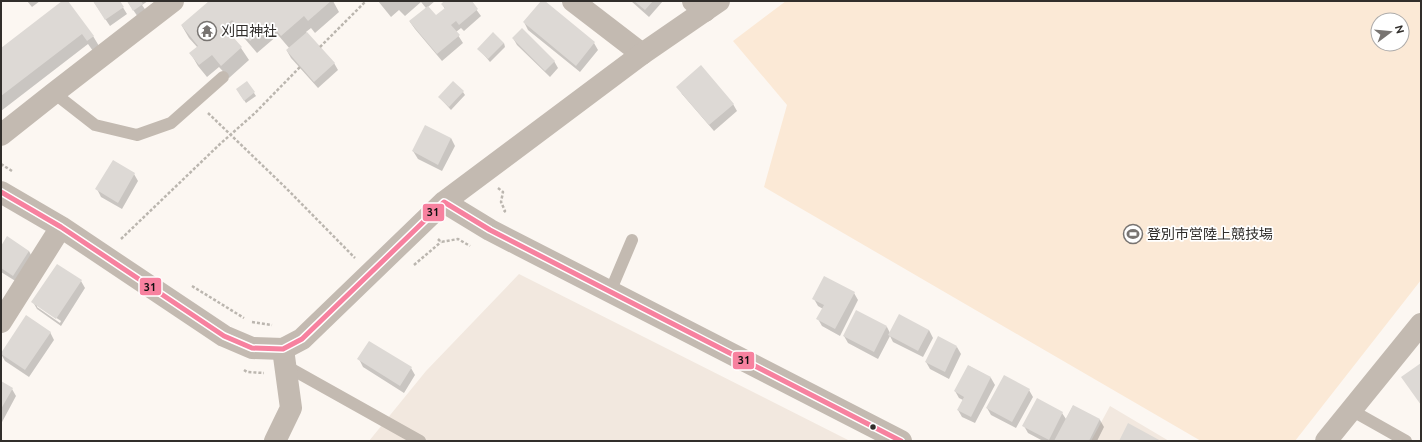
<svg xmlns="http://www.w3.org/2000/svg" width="1422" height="442" viewBox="0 0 1422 442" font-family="Ubuntu,'Noto Sans JP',sans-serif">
<rect width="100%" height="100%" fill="#fcf7f2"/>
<path fill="#f2e8df" d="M519 274 850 441H369L426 371Z
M1110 406 1169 441H1091Z"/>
<path fill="#fbe9d6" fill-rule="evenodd" d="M786 1H1421V280L1295 441H1201L764 187 787 105 733 41ZM1378 20H1402V44H1378Z"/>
<path fill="#0003" fill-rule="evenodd" d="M27 1H40L32 7Z
M64 1H66L93 36 99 46 93 51 88 44 1 111V49Z
M93 1H119L127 14 110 26Z
M127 1H148L142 5 147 12 138 17Z
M211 1H333L339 12 315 33 311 28 306 32 334 63 338 70 318 88 291 58 287 51 290 49 278 35 257 53 239 32 233 38 241 48 249 60 229 78 219 67 207 77 198 66 191 54 198 48 189 38 182 26Z
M378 1H435L428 7 436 17 445 9 442 4 445 1H470L481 16 464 31 461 28 456 32 463 43 442 61 415 29 410 22 426 8 421 2 405 16 399 10 391 17Z
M542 1H544L594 43 598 50 580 72 528 30 524 22Z
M631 1H663L649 17Z
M513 38 554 61 558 68 550 77 517 45Z
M504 43 505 47 490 62 479 49Z
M678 87 733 104 737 111 714 131 682 94Z
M463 92 465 95 451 110 439 97Z
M239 93H254L256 96 246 103Z
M451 138 455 146 442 171 418 159 413 151Z
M134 174 138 181 122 209 101 197 97 189Z
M1 248 29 251 33 259 17 282 1 272Z
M81 281 85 288 61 326 37 309 33 302ZM37 305 61 321 60 323 37 307Z
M854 293 858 300 840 336 822 326 818 319 823 309 818 306 814 299Z
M887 327 890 333 929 330 933 338 923 357 893 342 890 336 878 359 848 343 844 336Z
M50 332 54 340 29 377 5 361 1 354Z
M957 347 961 354 949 379 930 369 926 362Z
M359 359 411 368 415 375 404 393 363 367Z
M969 366 991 378 995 385 975 423 962 417 958 410 963 400 959 398 955 391Z
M1 382 12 389 16 396 1 424Z
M1029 390 1033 397 1016 428 991 415 987 408Z
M1073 406 1100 420 1104 427 1097 441H1043L1028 433 1024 426 1062 413 1066 419Z"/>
<path fill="#ddd9d5" d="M62 1H68L94 36 87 41 82 34 1 96V48Z
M93 1H120L124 7 105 20Z
M127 1H141L143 4 133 11Z
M209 1H331L308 21 304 16 281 36 270 23 250 41 232 20 224 27 242 47 221 66 212 55 199 65 189 53 198 46 181 25Z
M444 1H472L478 9 459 25 456 21 451 25 460 35 437 54 409 21 428 6 436 15 445 8 441 4Z
M541 1H545L595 42 576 66 523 22Z
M634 1H653L645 10Z
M522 28 555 61 545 71 512 38Z
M307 32 335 63 314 82 286 50Z
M493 32 504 43 488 59 477 49Z
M701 65 734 104 709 125 676 87Z
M247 81 255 92 244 101 236 89Z
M453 81 464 91 449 107 438 97Z
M425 125 451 138 438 165 412 151Z
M113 160 135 173 118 203 95 189Z
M7 236 29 251 13 276 1 268V246Z
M57 264 82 280 56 319 31 302Z
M824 276 855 292 835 329 816 319 824 305 812 299Z
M856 310 887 326 874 352 843 336Z
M899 314 929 330 918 351 888 335Z
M26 315 51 332 25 370 1 354V353Z
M938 336 957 346 945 372 925 362Z
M369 341 412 367 400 386 357 359Z
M1421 363V405L1401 377Z
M968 365 991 377 971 417 957 410 964 397 954 391Z
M1004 375 1030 389 1012 422 986 408Z
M1 381 13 388 1 409Z
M1037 398 1063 412 1049 440 1022 426Z
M1073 405 1100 419 1089 441H1054Z
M1128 423 1161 441H1119Z"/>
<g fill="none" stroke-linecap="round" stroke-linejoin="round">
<path stroke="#bbb6af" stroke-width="2.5" stroke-dasharray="3 2" stroke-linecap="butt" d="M320 47 366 1
M208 113 286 188 355 258
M1 164 12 171
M498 188 503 192 501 202 505 211 503 213
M121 239 220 144 255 113 300 67
M438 239 441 242 458 239 470 246
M414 265 441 242
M192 286 244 318
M252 322 272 325
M244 370 247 372 264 373"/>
<path stroke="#c3bab1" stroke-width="12" d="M54 93 95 125 137 135 171 123 223 77
M610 292 632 240
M286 366 420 441
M1351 410 1406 441"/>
<path stroke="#c3bab1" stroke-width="22" d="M573 1 642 54
M693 1 705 11
M1 135 54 93 173 1
M275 441 291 408 283 349
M1326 441 1421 324"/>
<path stroke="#c3bab1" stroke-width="22" d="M1 192 61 227 224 336 252 348 283 349 302 339 444 202 642 54 719 1
M444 202 490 230 901 441
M1 322 61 227"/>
<g stroke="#fff" stroke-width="8">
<path id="bus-1" d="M1 192 61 227 224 336 252 348 283 349 302 339 444 202 490 230 901 441"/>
</g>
<use href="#bus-1" stroke="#f7819f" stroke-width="5"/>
</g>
<defs>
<g id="temple-ring" transform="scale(1)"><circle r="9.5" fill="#fff" stroke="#787471" stroke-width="1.5"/><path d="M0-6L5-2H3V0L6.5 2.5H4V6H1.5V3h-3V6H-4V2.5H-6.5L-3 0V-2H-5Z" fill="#787471"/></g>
<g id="stadium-ring" transform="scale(1)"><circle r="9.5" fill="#fff" stroke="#787471" stroke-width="1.5"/><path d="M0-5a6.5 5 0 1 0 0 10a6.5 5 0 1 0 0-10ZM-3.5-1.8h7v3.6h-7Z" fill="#787471"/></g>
</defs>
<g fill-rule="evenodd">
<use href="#temple-ring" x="207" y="31"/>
<use href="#stadium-ring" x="1133" y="234"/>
</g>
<circle fill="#312e2b" stroke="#fff" stroke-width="1.5" cx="873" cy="427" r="3.5"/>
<g text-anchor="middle" stroke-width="3.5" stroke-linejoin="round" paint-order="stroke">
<g font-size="14" fill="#312e2b" stroke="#fff" text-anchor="start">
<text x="221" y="36">刈田神社</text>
<text x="1147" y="239">登別市営陸上競技場</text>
</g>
</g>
<g stroke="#fff" stroke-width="1.5">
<rect x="422" y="203" width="23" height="19" rx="4" fill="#f7819f"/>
<rect x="139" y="277" width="23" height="19" rx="4" fill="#f7819f"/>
<rect x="732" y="351" width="23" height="19" rx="4" fill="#f7819f"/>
</g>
<g font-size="11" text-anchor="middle" font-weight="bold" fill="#111">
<text x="433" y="216">31</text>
<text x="150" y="291">31</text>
<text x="744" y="364">31</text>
</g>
<rect width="1422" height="442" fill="none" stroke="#312e2b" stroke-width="4"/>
<g transform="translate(1390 32) rotate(74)"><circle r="19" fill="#ffffff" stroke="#adabaa"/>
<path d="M0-3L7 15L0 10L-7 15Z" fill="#787471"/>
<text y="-6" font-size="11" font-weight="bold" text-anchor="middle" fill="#312e2b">N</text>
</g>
</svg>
